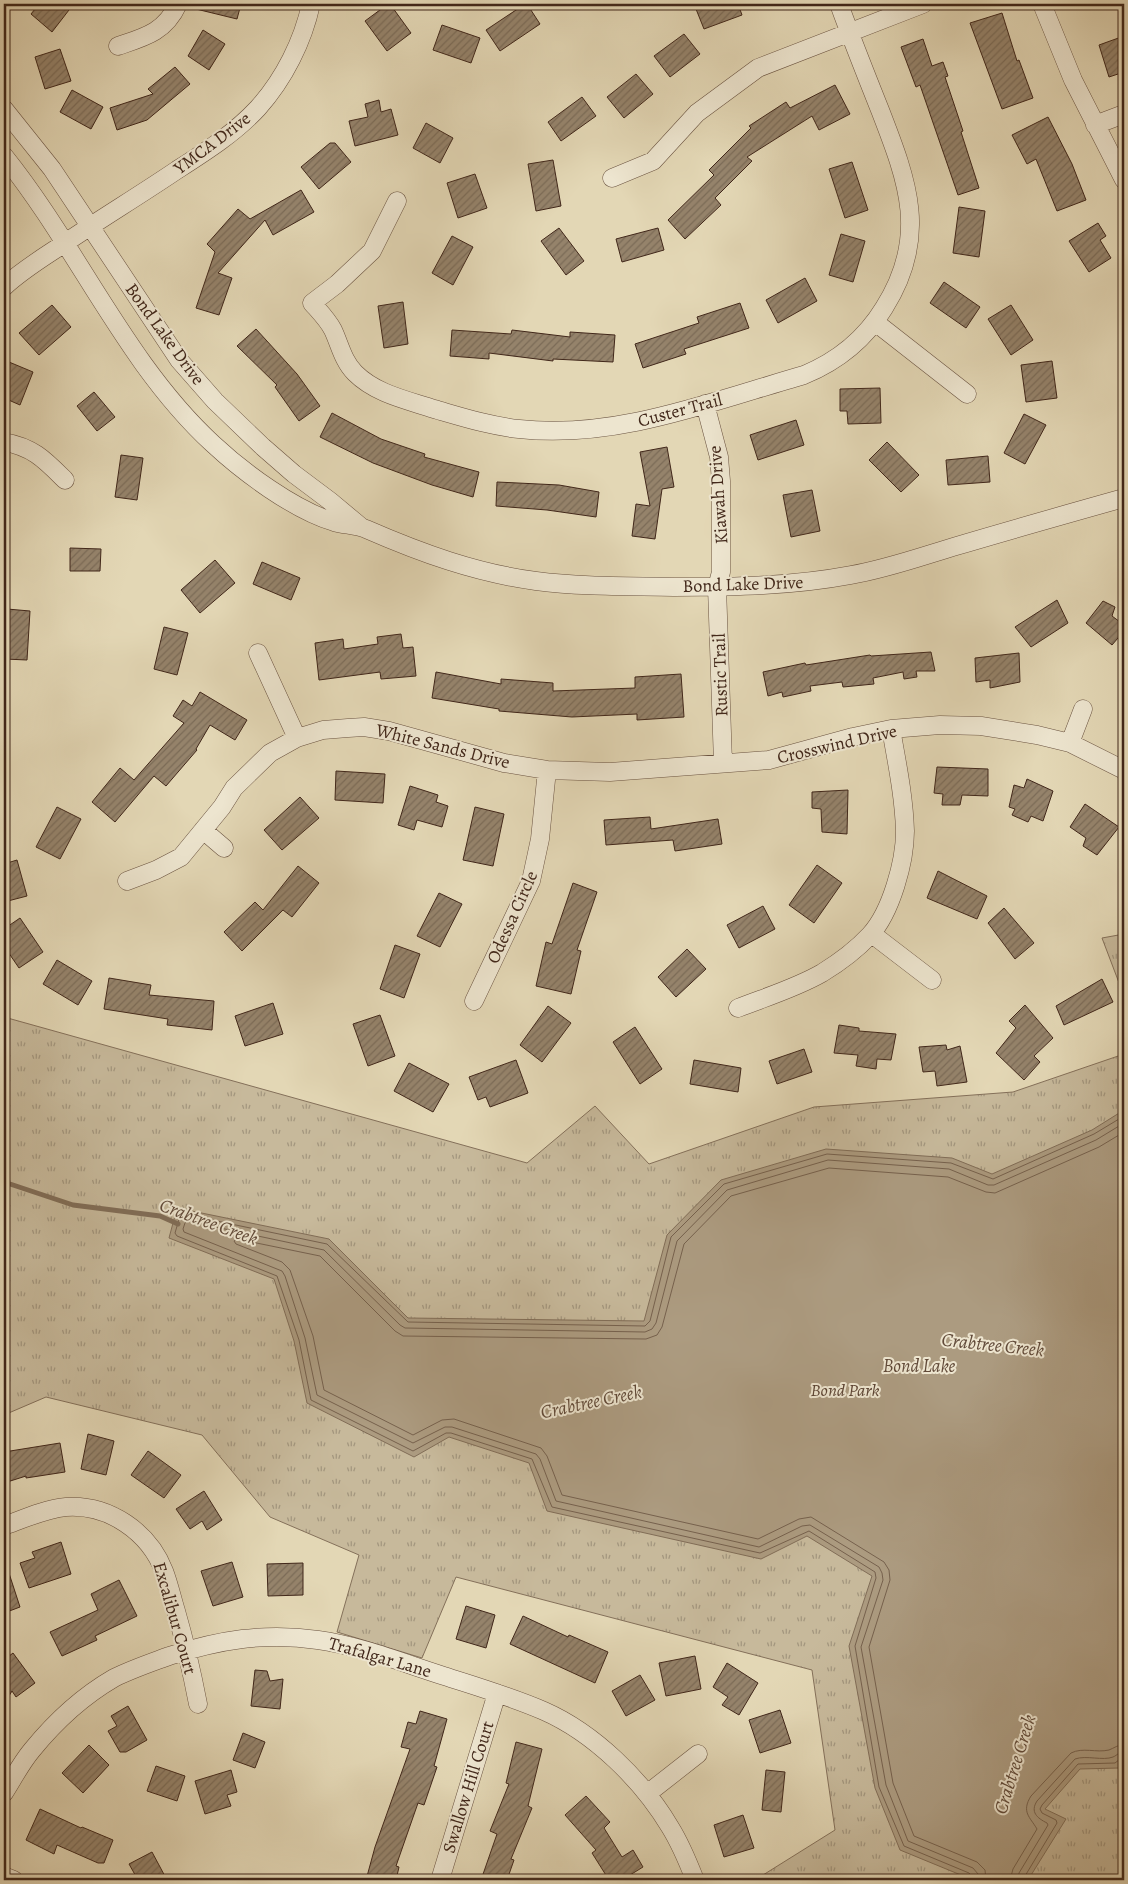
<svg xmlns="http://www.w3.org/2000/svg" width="1128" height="1884" viewBox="0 0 1128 1884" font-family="Alegreya,serif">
<defs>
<pattern id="grass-tufts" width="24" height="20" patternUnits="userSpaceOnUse" patternTransform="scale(1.25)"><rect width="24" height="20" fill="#c7b99b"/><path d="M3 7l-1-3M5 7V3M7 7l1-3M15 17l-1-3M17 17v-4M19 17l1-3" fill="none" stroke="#a3967e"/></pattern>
<pattern id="building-hatch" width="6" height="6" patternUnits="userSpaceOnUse" patternTransform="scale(1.25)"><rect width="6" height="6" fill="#95836b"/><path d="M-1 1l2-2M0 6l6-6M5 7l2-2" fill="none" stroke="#7b6b57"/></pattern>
</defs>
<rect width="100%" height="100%" fill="#e3d7b5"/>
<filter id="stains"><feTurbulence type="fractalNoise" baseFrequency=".004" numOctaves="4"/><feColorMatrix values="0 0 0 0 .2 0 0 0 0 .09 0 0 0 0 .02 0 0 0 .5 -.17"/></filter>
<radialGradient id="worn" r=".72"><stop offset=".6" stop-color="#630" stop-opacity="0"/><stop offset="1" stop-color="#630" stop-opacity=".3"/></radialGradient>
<path fill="url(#grass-tufts)" stroke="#84705a" d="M1124 934V996L1102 938Z
M4 1017 527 1163 595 1106 649 1164 814 1107 1013 1092 1124 1054V1880H755L835 1830 812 1670 456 1577 422 1658 337 1632 359 1555 270 1517 202 1435 46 1397 4 1415Z"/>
<path fill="#ac9b80" stroke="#816d57" d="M1124 1110V1760L1119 1768 1080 1769 1045 1809 1066 1819 1028 1880H973L900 1850 875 1788 849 1646 872 1576 807 1536 761 1559 547 1511 529 1463 449 1437 414 1457 307 1403 294 1341 274 1279 169 1238 177 1208 329 1239 408 1318 644 1321 667 1235 721 1180 826 1149 952 1158 992 1174 1092 1130Z"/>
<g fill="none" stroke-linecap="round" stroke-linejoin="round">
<path stroke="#76614d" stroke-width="1" d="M973 1880 972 1876 969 1873 904 1846 879 1787 855 1646 876 1578 875 1572 809 1531 760 1553 552 1507 532 1459 451 1433H446L413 1451 311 1400 299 1340 277 1276 177 1236 175 1233 180 1216 183 1214 327 1244 408 1322 645 1326 650 1321 671 1237 724 1184 827 1154 951 1163 993 1179 1094 1134 1124 1116
M979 1880 978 1874 973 1868 908 1841 886 1785 861 1647 883 1580 882 1573 879 1567 810 1525 802 1526 759 1547 556 1501 540 1459 536 1454 452 1427H445L413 1443 317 1395 305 1338 285 1276 282 1271 184 1232 183 1229 185 1223 187 1221 324 1250 400 1325 405 1328 645 1332 652 1329 656 1323 677 1241 727 1190 828 1160 949 1169 988 1185H994L1096 1140 1124 1123
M986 1880 985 1870 977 1862 914 1836 893 1783 869 1647 890 1580 889 1570 884 1562 811 1517 799 1519 758 1539 562 1495 547 1456 541 1448 454 1419 442 1420 413 1435 324 1390 313 1336 290 1270 282 1262 236 1244 234 1241 237 1239 320 1256 395 1331 403 1336 646 1339 657 1335 662 1327 684 1244 731 1196 829 1168 948 1177 986 1192 995 1193 1099 1147 1124 1132
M1010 1880 1013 1869 1037 1829C1030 1817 1021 1812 1031 1796L1071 1753C1083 1747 1096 1753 1109 1750 1114 1748 1118 1745 1124 1744
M1018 1880 1019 1873 1048 1825 1047 1823C1037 1818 1030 1812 1037 1801L1075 1759C1086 1755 1103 1761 1113 1757 1118 1755 1118 1752 1124 1752
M1024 1880 1025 1876 1057 1823 1056 1820 1042 1813 1040 1809 1042 1805 1078 1764 1115 1763 1120 1759 1124 1758"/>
<path stroke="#816d57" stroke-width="5" d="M4 1182 73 1205 160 1216 178 1224"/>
</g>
<path fill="url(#building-hatch)" stroke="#41271a" d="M39 4H61L69 10 52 32 31 14Z
M196 4H241L237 19 196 9Z
M388 4H390L411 33 387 51 365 21Z
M525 4H527L540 24 500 51 486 30Z
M694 4H738L742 15 704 29Z
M1002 13 1017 61 1019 60 1033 98 1002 109 970 23Z
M442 25 480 38 471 63 433 50Z
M203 30 225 44 209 70 188 56Z
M684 34 700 54 670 77 654 56Z
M1124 36V72L1109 77 1099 45Z
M923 39 932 66 943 62 948 76 945 77 963 131 961 132 979 188 958 195 920 85 916 87 901 47Z
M60 49 71 81 45 89 35 57Z
M175 67 190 84 147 120 117 130 110 108 153 94 148 89Z
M636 74 653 94 624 118 607 97Z
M835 85 850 114 819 130 812 116 747 157 752 161 715 198 721 205 685 239 668 220 714 175 709 170 751 128 749 126 786 102 790 108Z
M72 90 103 107 91 129 60 112Z
M582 97 596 116 561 141 548 122Z
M379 100 381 112 391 109 398 135 355 146 349 121 368 117 365 104Z
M1048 117 1072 164 1086 200 1057 211 1036 159 1027 164 1012 135Z
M426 123 453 138 440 163 413 148Z
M330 143H335L351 162 319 189 301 167Z
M553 160 561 206 536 211 528 164Z
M852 162 868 210 845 218 829 169Z
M475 174 487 208 458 218 447 183Z
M301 190 314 212 273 235 265 220 218 273 232 278 219 315 196 308 215 252 207 244 238 209 250 219Z
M959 207 985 211 979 257 953 253Z
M1098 223 1106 236 1100 240 1111 258 1089 272 1069 241Z
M559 228 584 261 566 275 541 241Z
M658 228 664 250 622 262 616 239Z
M841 234 865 241 853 282 829 275Z
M452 236 473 247 453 285 432 273Z
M805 278 817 301 778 323 766 300Z
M944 282 980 307 966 328 930 303Z
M403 302 408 344 384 348 378 306Z
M740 303 749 328 684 349 686 354 643 368 635 344 699 323 697 317Z
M52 305 71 327 39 355 19 333Z
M1011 305 1033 340 1011 355 988 319Z
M256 329 297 374 320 406 299 421 275 387 277 385 237 346Z
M452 330 511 334 512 330 570 337V332L615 335 613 362 553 359V361L489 353V359L450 356Z
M1052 361 1057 398 1026 402 1021 365Z
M9 362 33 372 20 405 4 398V375Z
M880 388 881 423 848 424 847 411H840V389Z
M94 392 115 417 97 431 77 406Z
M332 413 381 439 425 454 424 457 479 472 473 497 432 485 373 463 320 437Z
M1024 414 1046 425 1025 464 1004 453Z
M796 420 804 445 758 460 750 435Z
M887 442 919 475 901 492 869 460Z
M667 447 674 487 662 489 655 539 632 536 636 504 650 506 640 452Z
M121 455 143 458 137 500 115 497Z
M988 456 990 482 948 485 946 460Z
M497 482 559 485 599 492 596 517 547 510 496 506Z
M812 490 820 531 791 537 783 495Z
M70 548 101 549 100 571H70Z
M215 560 235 583 200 613 181 590Z
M262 562 300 578 291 600 253 584Z
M1057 600 1068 623 1031 647 1015 627Z
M1103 601 1115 607 1112 616 1124 625V631L1112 645 1086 623Z
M7 609 30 611 27 660 5 659Z
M164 627 188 633 177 675 154 669Z
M401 634 403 648 413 647 416 676 381 679 380 672 319 680 315 643 343 639 344 649 378 644 377 637Z
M931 652 935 671H916L917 677 904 679 903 672 873 678 874 684 843 687 842 682 810 686 811 691 783 697 782 692 768 696 763 672 805 663 806 665 870 655 871 656Z
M1019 653 1020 682 990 688V680L976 682 975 658Z
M436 672 501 684V679L553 683V691L635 688V677L681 674 684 717 637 720V714L572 717 499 711V709L432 698Z
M200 692 247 720 235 740 210 725 196 749 197 750 166 786 154 776 115 822 92 802 120 768 134 780 184 723 173 716 183 700 192 706Z
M937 767 988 769V796L962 795 960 805H942L943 794 934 793Z
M336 771 385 774 383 803 335 800Z
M1027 779 1053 791 1043 821 1031 816 1028 822 1012 815 1015 809 1009 807 1014 785 1024 788Z
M410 786 438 795 436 802 448 806 442 827 417 820 414 830 398 825Z
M848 790 847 834 822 832 821 809 812 808V792Z
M300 797 319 818 282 850 264 830Z
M1085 804 1119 827 1097 855 1083 846 1086 838 1070 827Z
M57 807 81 819 60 859 36 847Z
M475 807 504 814 493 866 463 860Z
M650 817 651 829 718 819 722 844 675 851 673 840 606 845 604 820Z
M17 860 27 896 4 902V864Z
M817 865 842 883 814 923 789 905Z
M298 866 319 883 292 917 283 910 242 951 224 932 255 902 263 910Z
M938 871 987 896 977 919 927 898Z
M573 883 597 892 577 950 581 951 571 994 536 986 546 942 552 944Z
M439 893 462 904 440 947 417 936Z
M763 906 775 929 739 948 727 925Z
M1004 908 1034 943 1015 959 988 923Z
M20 918 43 952 19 968 4 946V929Z
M395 945 420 954 404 998 380 989Z
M687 949 706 969 676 997 658 977Z
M57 960 92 981 78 1005 43 984Z
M109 978 151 985 149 995 214 1001 212 1030 167 1025 168 1019 104 1009Z
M1102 979 1113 1002 1064 1025 1056 1006Z
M273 1003 283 1034 245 1046 235 1016Z
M1025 1005 1053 1038 1034 1056 1040 1062 1024 1080 996 1053 1016 1028 1009 1021Z
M548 1006 571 1023 542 1062 520 1045Z
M380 1015 395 1056 368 1066 353 1024Z
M839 1025 859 1028V1031L896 1034 891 1060 877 1059 876 1069 856 1066 858 1055 834 1053Z
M635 1027 662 1069 640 1084 613 1042Z
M946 1045 947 1050 960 1046 967 1082 937 1086 935 1071 923 1072 919 1047Z
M804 1049 812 1072 777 1084 769 1061Z
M516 1060 528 1093 490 1107 486 1097 478 1100 469 1077Z
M694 1060 741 1068 738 1092 690 1084Z
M409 1063 449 1084 433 1112 394 1091Z
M88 1434 114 1441 106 1475 81 1469Z
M60 1443 65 1472 26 1478V1476L4 1483V1452Z
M148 1451 181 1475 164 1498 131 1475Z
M204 1491 222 1520 207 1530 202 1521 190 1529 176 1509Z
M61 1542 71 1574 29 1588 20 1563 35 1558 32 1552Z
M232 1562 243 1597 213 1606 201 1571Z
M303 1563V1595L268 1596 267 1564Z
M6 1564 20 1607 4 1613V1565Z
M119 1580 137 1616 95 1636 97 1640 62 1656 50 1632 98 1610 91 1594Z
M466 1606 495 1615 486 1648 456 1639Z
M523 1616 568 1637 569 1635 608 1652 595 1683 510 1644Z
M13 1653 35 1683 16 1697 12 1691 4 1704V1660Z
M695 1656 701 1689 666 1696 659 1663Z
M727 1663 758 1683 739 1715 722 1705 728 1697 713 1687Z
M255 1670 267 1671 270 1681 283 1679 280 1709 251 1706Z
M640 1675 655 1700 626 1716 612 1691Z
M128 1706 147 1740 126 1752H120L108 1731 117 1726 111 1716Z
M780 1710 791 1743 760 1753 749 1720Z
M420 1711 447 1719 434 1766 437 1767 424 1805 418 1803 396 1866 399 1867 396 1880H366L375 1847 410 1749 401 1747 408 1722 416 1724Z
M243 1733 265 1742 255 1768 233 1760Z
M516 1742 542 1749 528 1806 532 1808 511 1859 514 1860 507 1880H481L497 1834 490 1831 509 1784 506 1783Z
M89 1745 109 1765 83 1793 62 1773Z
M156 1766 185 1776 177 1801 147 1791Z
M231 1770 237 1792 227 1795 231 1806 205 1814 195 1781Z
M766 1770 785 1772 781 1812 762 1810Z
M586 1796 610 1822 604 1828 622 1857 633 1850 643 1867 622 1880H609L592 1853 596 1850 565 1815Z
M40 1809 81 1828 82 1827 113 1840 104 1863H98L57 1845 54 1854 26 1840Z
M743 1815 754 1848 724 1857 714 1825Z
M152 1852 167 1880H138L129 1864Z"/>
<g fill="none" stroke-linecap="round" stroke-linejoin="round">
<g stroke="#6a5341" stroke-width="19">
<path id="street" d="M1042 4 1073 80 1124 180
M118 46C145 37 165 32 178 4
M4 109 52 169 179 360 215 401 263 447 294 474 330 501 360 526
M1095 125 1124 114
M4 156C78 248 126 364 213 444 243 472 294 510 334 522 345 525 356 525 366 529 421 553 476 573 536 581 582 587 628 586 674 587 734 587 793 586 851 575 886 569 920 557 953 547 1010 530 1067 514 1124 498
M612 178 653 161 697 113 758 68 923 4
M397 201 372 251 337 284 312 303C319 311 328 320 333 330 340 345 343 361 355 373 376 394 407 400 434 409 462 417 490 426 519 429 615 440 713 401 804 375 838 361 865 339 884 308 929 237 908 182 880 110 866 75 852 40 839 4
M4 287C22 270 44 257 65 243 102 218 140 195 177 170 205 152 235 133 258 108 284 79 303 41 311 4
M875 322 967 394
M705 404 719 457 721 481V572L717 587 723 763
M4 442C33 447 45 460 65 480
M258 653 297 738
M1070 743 1083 709
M203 830 224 848
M127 881 156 870 181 857 222 807 234 788 270 753 297 738 323 730 348 728 364 727 389 731 504 763 547 770 610 772 769 760 853 737 891 729 940 725 981 726 1037 735 1070 743 1124 770
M872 934 932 980
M474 1001 531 881 540 839 547 770
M738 1008C766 997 796 988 822 973 840 962 856 950 870 935 891 912 905 862 905 831 904 797 897 763 891 729
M4 1526C23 1519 45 1509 66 1507 109 1504 149 1532 164 1571 169 1584 172 1598 176 1611 185 1642 192 1673 198 1704
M4 1793C13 1779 21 1763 32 1750 54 1723 83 1696 114 1678 132 1669 150 1663 169 1656 219 1640 265 1632 318 1640 361 1646 403 1663 444 1676 478 1687 512 1697 544 1711 594 1733 642 1780 670 1827 680 1843 688 1862 695 1880
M647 1794 698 1754
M4 1876 14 1880
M440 1880 497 1693"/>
</g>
<use href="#street" stroke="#ede5cf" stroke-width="18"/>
</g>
<g text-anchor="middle" stroke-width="4" stroke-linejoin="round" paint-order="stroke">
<g font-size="18" fill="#41271a" stroke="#ede5cf">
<text transform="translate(212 143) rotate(-37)" y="6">YMCA Drive</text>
<text transform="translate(165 334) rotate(54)" y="6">Bond Lake Drive</text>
<text transform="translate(680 410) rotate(-15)" y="6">Custer Trail</text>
<text transform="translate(718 495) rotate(-94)" y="6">Kiawah Drive</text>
<text transform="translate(743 584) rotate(-2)" y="6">Bond Lake Drive</text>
<text transform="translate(720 675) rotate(-92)" y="6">Rustic Trail</text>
<text transform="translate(837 744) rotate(-13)" y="6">Crosswind Drive</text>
<text transform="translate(443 746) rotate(14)" y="6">White Sands Drive</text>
<text transform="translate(512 917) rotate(-66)" y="6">Odessa Circle</text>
<text transform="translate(175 1618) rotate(74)" y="6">Excalibur Court</text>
<text transform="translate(380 1657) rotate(16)" y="6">Trafalgar Lane</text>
<text transform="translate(468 1787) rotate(-73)" y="6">Swallow Hill Court</text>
</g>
<g font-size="18" font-style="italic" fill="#5c4434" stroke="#ede5cf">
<text x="845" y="1396">Bond Park</text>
</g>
<g font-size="19" font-style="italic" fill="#614a39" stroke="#ede5cf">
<text transform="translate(209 1221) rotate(20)" y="7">Crabtree Creek</text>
<text transform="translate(993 1344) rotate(6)" y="7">Crabtree Creek</text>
<text x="919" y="1372">Bond Lake</text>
<text transform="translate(591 1401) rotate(-12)" y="7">Crabtree Creek</text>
<text transform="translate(1014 1764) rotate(-73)" y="7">Crabtree Creek</text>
</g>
</g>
<rect width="1128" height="1884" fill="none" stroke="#e3d7b5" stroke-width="20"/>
<rect x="5" y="5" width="1118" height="1874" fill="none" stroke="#41271a" stroke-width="2.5"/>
<rect x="10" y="10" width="1108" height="1864" fill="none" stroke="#41271a"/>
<rect width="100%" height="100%" filter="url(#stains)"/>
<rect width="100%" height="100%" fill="url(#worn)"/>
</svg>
